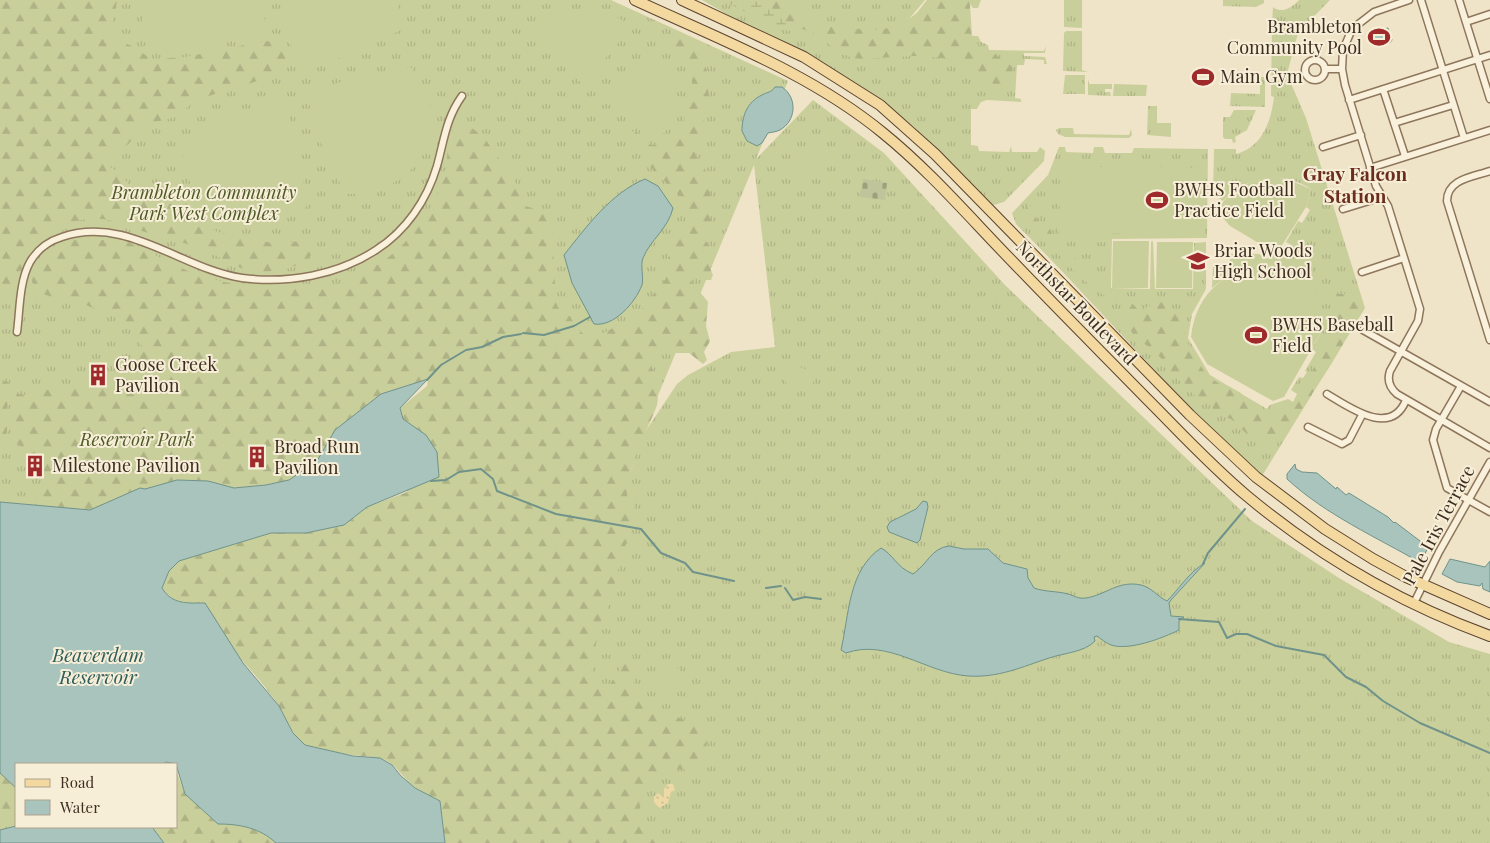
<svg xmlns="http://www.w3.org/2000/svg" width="1490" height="843" viewBox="0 0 1490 843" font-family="'Playfair Display',serif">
<defs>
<pattern id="grass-tufts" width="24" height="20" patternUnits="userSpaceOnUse" patternTransform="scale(1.25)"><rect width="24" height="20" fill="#c9cf9b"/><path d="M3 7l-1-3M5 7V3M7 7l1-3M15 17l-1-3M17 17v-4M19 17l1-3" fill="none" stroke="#aeb285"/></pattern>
<pattern id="forest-firs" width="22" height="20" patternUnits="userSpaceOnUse" patternTransform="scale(1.25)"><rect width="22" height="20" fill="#c9cf9b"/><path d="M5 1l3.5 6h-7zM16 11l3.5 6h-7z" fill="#aeb285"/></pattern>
<pattern id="wetland-marsh" width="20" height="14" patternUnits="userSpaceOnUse" patternTransform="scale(1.25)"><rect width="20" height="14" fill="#c9cf9b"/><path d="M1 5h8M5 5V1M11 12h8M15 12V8" fill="none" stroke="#aeb285"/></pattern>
<pattern id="sand-dots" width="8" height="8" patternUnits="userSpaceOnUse" patternTransform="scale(1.25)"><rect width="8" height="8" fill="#ecd9a5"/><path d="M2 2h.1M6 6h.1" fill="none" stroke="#cbbb8e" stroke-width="1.8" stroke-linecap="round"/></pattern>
<pattern id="cemetery-stones" width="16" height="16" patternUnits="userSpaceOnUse" patternTransform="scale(1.25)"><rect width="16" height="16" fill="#bfc49a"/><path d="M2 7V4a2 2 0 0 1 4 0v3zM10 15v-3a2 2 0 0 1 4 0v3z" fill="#9ca07d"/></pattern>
</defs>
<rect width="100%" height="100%" fill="#f0e4c8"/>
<path fill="url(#grass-tufts)" d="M0 0H611L788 81 756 159 813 100 884 153 1005 285 1252 521 1339 578 1449 642 1490 654V843H629L565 678 641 438 677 384 688 375 731 352 775 347 754 165 599 537 544 523 472 319 0 573Z
M702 0H925L909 19 917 13 927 0H981L978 8H973L970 4 972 36H978L981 42 988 45 989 50 1044 51 1046 46 1045 53H1024V56L1045 57 1047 64H1044V60L1025 59 1024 65H1017L1015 98 1021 99V102L987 100 981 102 977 109H971V145L978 146 979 151 1009 152 1011 146 1012 152H1037L1040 147 1045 151 1044 161 1004 202 993 205 913 126 870 92 809 55 735 19Z
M1064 0H1082V28L1064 27Z
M1223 0H1264V3L1256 7 1223 6Z
M1299 0H1330L1298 33 1287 74 1306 118 1365 308 1262 476C1174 397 1099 307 1016 224L1012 213 1048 175 1059 147H1065L1066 152 1093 153 1094 147H1103L1105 153H1132L1134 148 1208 149 1207 238 1112 239 1111 288 1150 289 1151 242 1153 241 1155 289H1193L1194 243 1206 242V289L1192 314 1188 338 1210 375 1267 409 1270 405 1288 399 1293 402 1297 394 1291 390 1299 377 1303 378 1307 372 1305 371 1316 352 1312 349 1321 332 1281 270C1256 265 1232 271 1212 288L1213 266 1229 267 1231 254H1259L1267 259 1270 255 1283 252 1288 255 1293 246 1286 242 1298 221 1302 223 1310 210 1306 207 1311 189C1281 170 1247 176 1223 201L1213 194 1214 149H1236V154C1262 147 1271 122 1274 97L1271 96 1272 26 1284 27 1295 38 1285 25 1272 23 1273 7C1281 14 1292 8 1299 0Z
M1066 31H1082V70L1088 72 1063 71 1064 33Z
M1065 75H1085V94H1063Z
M1260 77H1265V107L1230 106 1231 93 1260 94Z
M1088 78 1089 84H1112V89H1105V92H1110L1111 96 1088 95Z
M1114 84 1147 85 1146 96H1113Z
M1148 106H1157V123H1171V137L1147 135Z
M1234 110H1256L1247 130 1235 137 1236 142 1233 143 1232 139H1225L1223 137V117H1230Z
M1059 128H1073L1074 134 1129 135 1131 129 1132 135 1129 138 1065 137 1058 134 1056 130Z"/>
<path fill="url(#forest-firs)" d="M0 0H117L115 14 106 35 134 47 151 59 186 57 258 42 282 40 289 55C269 88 226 86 195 102 187 106 181 113 173 117 164 122 153 120 144 126 135 131 133 143 123 148 115 151 111 148 102 154V161L122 175 129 185 141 193 167 201 200 226 221 233 272 243 306 241 315 247C309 269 272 274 252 271 236 268 222 258 207 251 187 243 165 238 145 232 133 228 121 222 109 220 84 215 53 224 35 243 20 260 25 283 0 289Z
M763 0H793L806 16 821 26 874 30 889 28 906 21 917 13 927 0H969C971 11 968 25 972 35 980 55 1003 53 1013 68L1010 83 1004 87C984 83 971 65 951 60 920 52 893 58 863 59 842 59 829 42 813 33 805 29 791 27 785 21 777 14 771 7 763 0Z
M672 32C726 55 708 108 695 152L710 178V197L707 208 713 225 705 239C713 253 707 264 713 275L711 280H704L695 274 692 276 691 281 708 302 706 326 710 341 704 352 707 360 703 364 689 353H676L673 337 667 347 662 348 652 346C643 359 664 385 656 408 649 426 621 481 628 499 629 502 633 505 635 507L630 538 623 549 612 596 599 626 591 675 594 682 600 688 608 687 620 669 623 650 627 648C639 659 633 679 633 693 654 714 682 715 706 730 708 744 706 755 701 768 689 772 677 767 665 770 642 776 635 805 642 825 645 832 653 838 658 843H445L440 801C431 796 421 792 413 786 402 777 393 760 378 758 359 754 319 755 304 744 290 733 287 719 279 706 253 668 217 636 187 603 175 601 169 599 162 588L169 571 179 561 271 533H306L344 525 367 507 407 492 411 424 403 419 400 408 427 386 428 379 381 394 335 430 317 461 289 480 266 485 234 488 208 481 177 480 145 489 139 488 90 510 38 505 40 492 47 478C41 459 32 462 22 449 11 434 12 411 16 394L28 395 59 387 109 389 114 384 121 382 157 400 166 395 157 388 129 375 127 369 143 348 129 323 76 301 46 295 36 290 32 281 33 271 37 262 60 244 74 240H111L128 242 194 274 224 282 273 290 316 288 322 286 331 292 343 290 356 272 380 264 401 247 429 213 446 174 448 143 455 124 465 123 483 136 522 192 521 205 540 210 552 225 556 303 563 316H570L576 327 590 340 613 328 633 322 638 317 639 311C653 300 654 288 666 279L665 267 677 233 686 235 690 231 691 212 686 202 654 171 631 137 630 131 636 132 651 145C658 145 667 144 673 139 686 127 698 79 689 63 683 55 673 49 665 43L666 35Z
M1029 204 1037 220 1050 229 1059 250 1063 248 1067 255H1073L1089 278 1105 286 1117 298 1131 302 1139 311C1147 308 1154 302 1163 302L1166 309 1179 313 1185 318V339L1207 376 1223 386H1228L1241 393 1243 399 1269 413 1281 411 1295 404 1328 340 1335 313 1336 294H1345L1355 284 1363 310 1332 363 1280 443 1249 436 1231 419 1216 413 1211 406 1197 398 1172 373 1161 358 1146 345 1135 338 1123 316V305C1084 290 1049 243 1023 213Z
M0 380 8 382 7 428 0 464Z
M176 770 185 794 218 824C240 824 260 828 276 843H164L152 827H176Z
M0 773 16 788V826L2 830H0Z"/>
<path fill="url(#wetland-marsh)" d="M725 0C766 0 767 0 792 31 771 31 749 12 729 4Z"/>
<path fill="url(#sand-dots)" d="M668 784H673L675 790 671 792 668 803 659 808 654 802V797L658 793 664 798V789Z"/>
<path fill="url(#cemetery-stones)" d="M863 179 887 183 885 200 860 197Z"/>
<path fill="#c9cf9b" d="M141 0H259L265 20 257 33 220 44 160 52C147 37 140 20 141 0Z
M281 0H398L401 30 346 56 310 67 295 59 284 21Z
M578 9 600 10 633 25 583 85 536 37 538 29 558 15Z
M653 46C673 64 683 100 670 125 666 132 659 137 654 143L602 96Z
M411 67C418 78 426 88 429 101 443 157 397 195 345 194L320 141 309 103 315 90 354 78Z
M273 101 287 109 299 148 307 206C252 252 177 209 182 139L236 113Z
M817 150 823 154 822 162 807 172 795 174 792 163 795 156Z
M1111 165 1206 168 1204 236 1109 233Z
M1060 166 1107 167 1105 242 1059 241Z
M1270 177 1287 179 1311 189 1306 207 1279 250 1272 251 1230 226 1217 211C1229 191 1246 181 1270 177Z
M1113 241H1149L1148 288H1112Z
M1157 242H1193L1192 288H1156Z
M1258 268 1281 270 1293 275 1312 289 1321 301V332L1284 397 1273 401 1207 364 1191 337C1195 299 1219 272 1258 268Z
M800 367 811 372 814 381 809 388H790C784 382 782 374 790 368Z
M667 668H678L683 674 675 690 669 695 661 693 657 682 661 672Z"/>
<path fill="#a9c4bc" stroke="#6f938a" d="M1388 28 1392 40 1390 43 1379 46 1378 44 1372 45 1368 42 1367 36 1371 31Z
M775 87H782C798 98 796 121 780 130 776 132 772 132 768 133L762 143 757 146 747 141 742 131C742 116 747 102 762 95 767 92 771 93 775 87Z
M645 179 658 186 673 208C668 229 651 239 643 258 640 266 644 277 642 285 635 303 614 327 594 324L572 283 564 255C587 226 611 193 645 179Z
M428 379 400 408 403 419 426 435 437 452 439 477 367 507 344 525 306 533H271L179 561 169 571 162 588C172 605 188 603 205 603L243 663 279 706 293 733 305 745 353 756 380 758 392 765 401 776 415 788 440 801 445 843H276C260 828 240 824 218 824L185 794 176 764 166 762 163 764H16V788L0 773V502L90 510 140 488 145 489 177 480 208 481 234 488 266 485 289 480 317 461 335 430 381 394Z
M1295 464 1296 469 1302 472 1317 473 1336 489 1337 487 1346 495 1349 493 1388 517 1394 523 1395 522 1428 547 1421 563C1376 537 1326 515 1287 479V474Z
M923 501 927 502 928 507 920 540 917 543 889 532 887 527 890 522 916 509Z
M949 546 964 549H988L1003 563 1027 569 1028 578 1034 588C1045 592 1057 591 1068 594 1075 596 1078 599 1086 598 1106 595 1118 580 1141 585 1151 587 1158 597 1167 601 1179 589 1189 572 1205 563L1171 600 1169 603 1171 616 1184 617 1179 621V630C1163 638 1129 651 1111 645 1106 643 1101 639 1097 636L1094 637 1095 641C1085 652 1064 653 1049 658 1022 667 998 678 968 676 926 673 888 638 846 653L841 650C849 616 848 570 881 548 893 554 896 567 913 574 927 565 931 548 949 546Z
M1450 559 1485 567 1490 561V592L1483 589 1482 583 1480 586 1457 582 1442 574Z
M16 826 152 827 164 843H0V830Z"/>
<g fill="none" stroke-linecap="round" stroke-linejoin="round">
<path stroke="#6f938a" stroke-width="2" d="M523 333 544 335 574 326 590 317
M427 380 441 365 466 350 482 347 503 337 521 334
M431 481 446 480 459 472 481 469 493 479 497 491 556 514 641 529 661 553 685 563 693 572 734 581
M1203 564 1208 553 1245 509
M766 588 781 586
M785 588 793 600 805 597 821 599
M1179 619 1219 622 1227 638 1236 634H1247L1276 646 1324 655 1346 677 1366 687 1383 701 1420 723 1490 753"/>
<g stroke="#8d765c" stroke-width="9">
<path id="minor" d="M1409 0 1374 12 1352 29 1343 50 1342 69 1345 85 1376 186 1388 206 1420 309 1418 321 1390 371C1387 380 1390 388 1397 394L1490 448
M1421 0 1464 138
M1459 0 1490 99
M1466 22 1490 14
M1305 70a10 10 0 1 1 20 0a10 10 0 1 1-20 0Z
M1325 69H1342
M1383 89 1405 156
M1349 100 1490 55
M1394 123 1453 105
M1323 147 1361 135
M1370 168 1490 130
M1490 171C1473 177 1447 179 1447 201L1490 340
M1343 209 1382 197
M1362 272 1404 258
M1363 330 1490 402
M17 332C20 310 19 282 30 262 37 250 49 241 62 237 127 215 181 269 242 278 288 284 338 275 376 250 406 231 427 200 437 166 444 141 446 118 462 96
M1461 386 1436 429 1433 440 1447 488 1490 512
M1327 394C1349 407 1391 438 1406 400
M1308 427 1342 444 1349 440 1362 415
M1414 603 1439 552 1490 462"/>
</g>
<g stroke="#5b4430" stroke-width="12">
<path id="primary" d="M635 0C719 39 810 73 883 133 930 171 971 219 1013 262 1057 308 1102 353 1146 398 1179 431 1211 466 1247 496 1319 556 1402 604 1490 636
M682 0 804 57 880 105 935 154 1190 415 1256 477 1325 529 1373 559 1406 577 1490 614"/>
</g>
<use href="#minor" stroke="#faf1dc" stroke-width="6"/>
<use href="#primary" stroke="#f3d9a0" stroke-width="10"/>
</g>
<defs>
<g id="stadium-bare" transform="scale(1.725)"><path d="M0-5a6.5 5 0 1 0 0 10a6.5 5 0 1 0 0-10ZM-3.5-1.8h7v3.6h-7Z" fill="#9e2a2b" stroke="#f7eed8" stroke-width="2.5" paint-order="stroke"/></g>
<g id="school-bare" transform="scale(1.725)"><path d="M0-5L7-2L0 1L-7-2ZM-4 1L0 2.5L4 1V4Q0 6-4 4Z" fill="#9e2a2b" stroke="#f7eed8" stroke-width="2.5" paint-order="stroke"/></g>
<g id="building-bare" transform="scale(1.725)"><path d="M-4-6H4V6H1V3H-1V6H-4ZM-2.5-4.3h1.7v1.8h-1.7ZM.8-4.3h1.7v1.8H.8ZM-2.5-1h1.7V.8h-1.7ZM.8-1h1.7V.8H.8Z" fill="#9e2a2b" stroke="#f7eed8" stroke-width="2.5" paint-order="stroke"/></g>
</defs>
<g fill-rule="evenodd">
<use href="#stadium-bare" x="1379" y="37"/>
<use href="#stadium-bare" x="1203" y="77"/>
<use href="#stadium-bare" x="1157" y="200"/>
<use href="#school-bare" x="1198" y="261"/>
<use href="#stadium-bare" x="1256" y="335"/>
<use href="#building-bare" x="98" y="375"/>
<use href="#building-bare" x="257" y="457"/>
<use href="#building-bare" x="35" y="466"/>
</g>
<g text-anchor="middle" stroke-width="4" stroke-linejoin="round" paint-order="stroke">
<g font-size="18" fill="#3d2e20" stroke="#f7eed8" text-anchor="start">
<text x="1362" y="33" text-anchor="end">Brambleton<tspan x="1362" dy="21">Community Pool</tspan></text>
<text x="1220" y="83">Main Gym</text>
<text x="1174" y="196">BWHS Football<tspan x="1174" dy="21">Practice Field</tspan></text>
<text x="1214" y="257">Briar Woods<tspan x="1214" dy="21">High School</tspan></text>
<text x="1272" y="331">BWHS Baseball<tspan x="1272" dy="21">Field</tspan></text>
<text x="115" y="371">Goose Creek<tspan x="115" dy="21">Pavilion</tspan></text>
<text x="274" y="453">Broad Run<tspan x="274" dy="21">Pavilion</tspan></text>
<text x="52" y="472">Milestone Pavilion</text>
</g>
<g font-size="18" font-style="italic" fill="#4d5a26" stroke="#f7eed8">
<text x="204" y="199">Brambleton Community<tspan x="204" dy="21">Park West Complex</tspan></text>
<text x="137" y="446">Reservoir Park</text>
</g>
<g font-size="18" fill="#3d2e20" stroke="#f7eed8">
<text transform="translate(1076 303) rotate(46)" y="6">Northstar Boulevard</text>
<text transform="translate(1439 525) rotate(-62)" y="6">Pale Iris Terrace</text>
</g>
<g font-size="19" font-weight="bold" fill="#6b2e1e" stroke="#f7eed8">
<text x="1355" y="181">Gray Falcon<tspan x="1355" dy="22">Station</tspan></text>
</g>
<g font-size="19" font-style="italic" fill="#2f5d5a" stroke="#f7eed8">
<text x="98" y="662">Beaverdam<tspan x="98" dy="22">Reservoir</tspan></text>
</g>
</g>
<rect x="15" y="763" width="162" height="65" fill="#f7eed8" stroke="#ada18e"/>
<rect x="25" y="779" width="25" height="8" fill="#f3d9a0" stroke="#ada18e"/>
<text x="60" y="788" font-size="15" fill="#3d2e20">Road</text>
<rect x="25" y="800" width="25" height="15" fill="#a9c4bc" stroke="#ada18e"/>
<text x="60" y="813" font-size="15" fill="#3d2e20">Water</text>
</svg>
